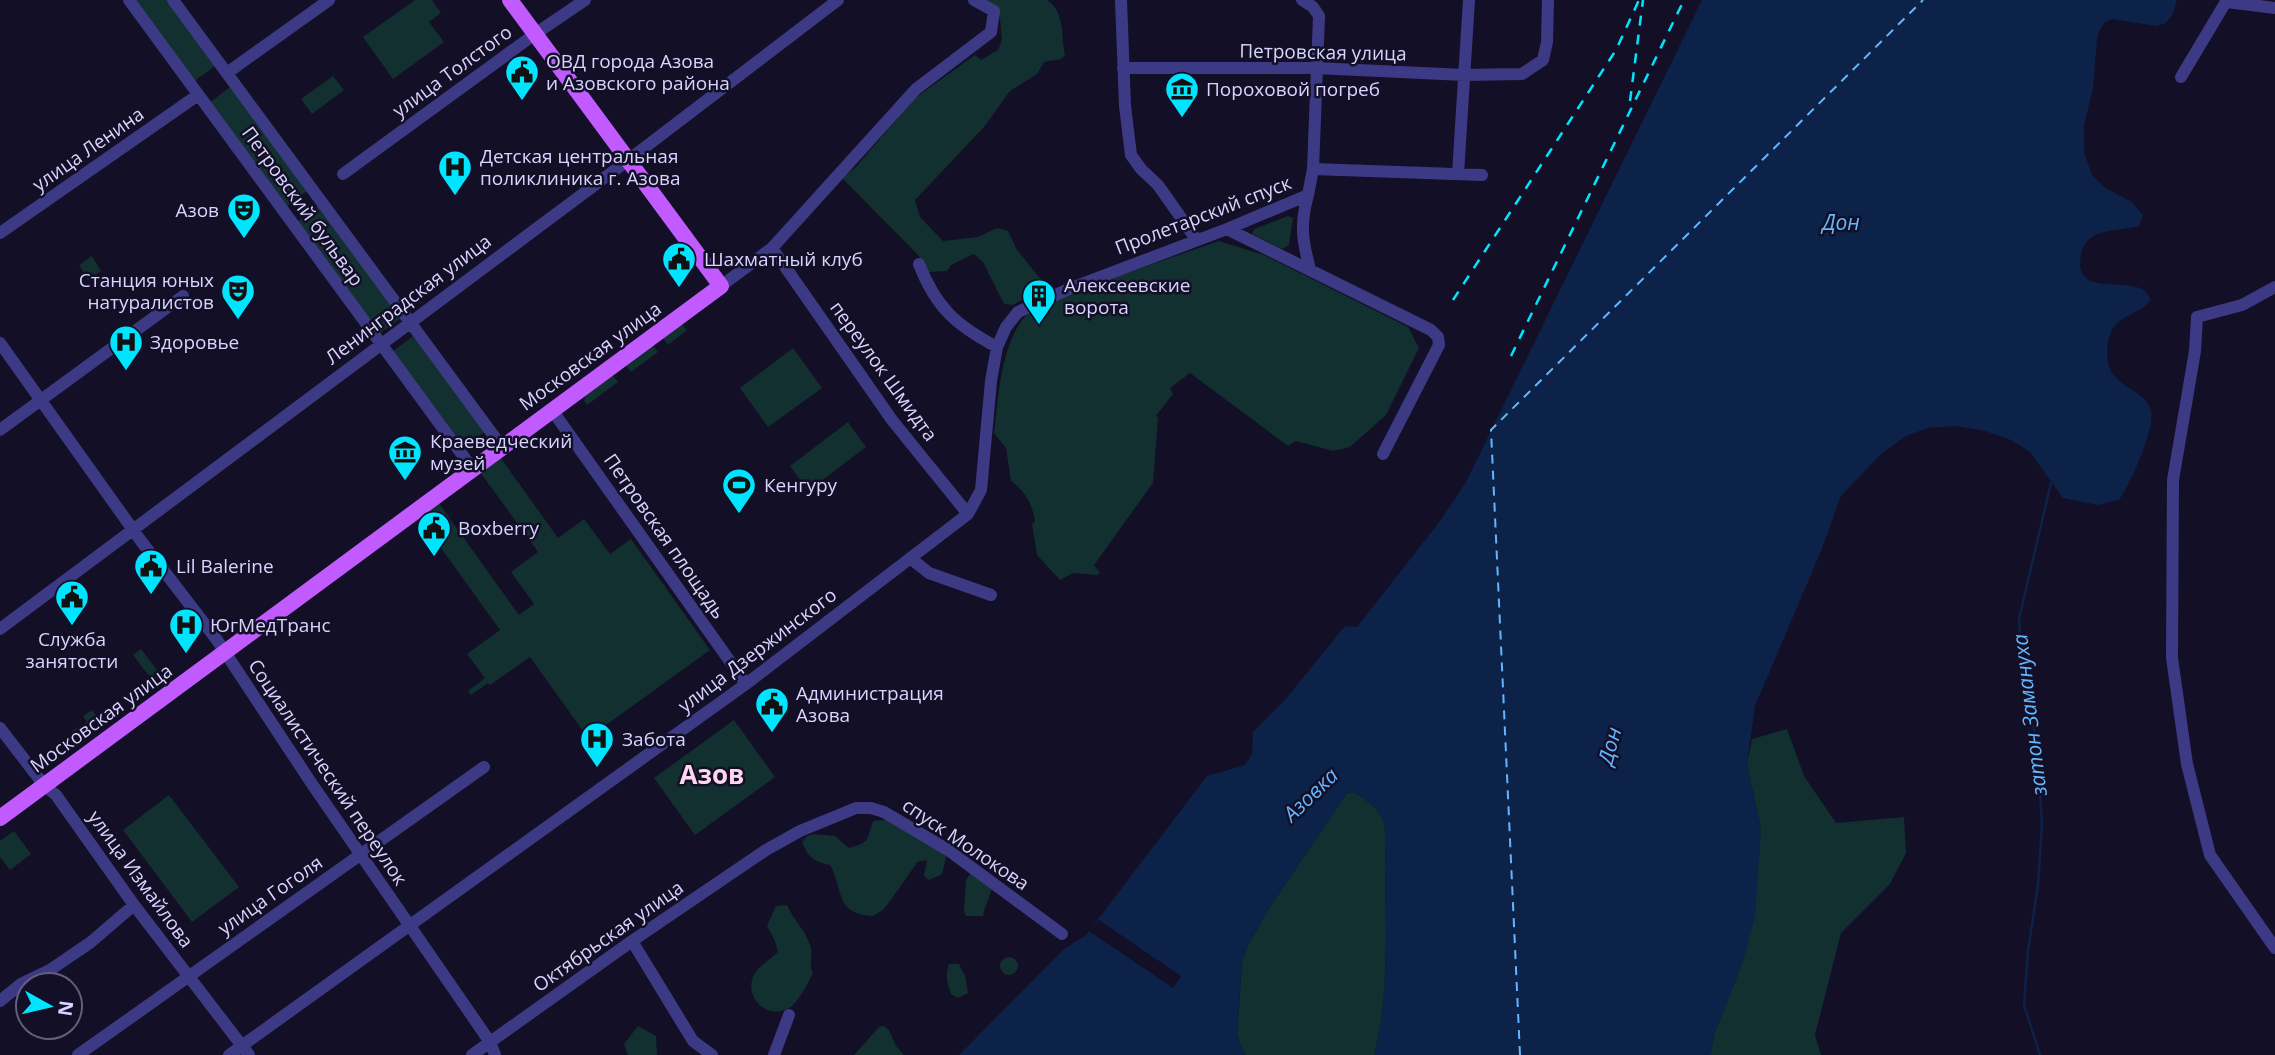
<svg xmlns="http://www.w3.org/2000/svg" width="2275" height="1055" viewBox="0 0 2275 1055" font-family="'Open Sans',sans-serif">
<rect width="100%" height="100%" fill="#130f26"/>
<path fill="#12302f" d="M134 0H167L215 66 193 82Z
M415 0H432L441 13 429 22 444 42 393 79 363 37Z
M986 0H1047C1065 11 1061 37 1065 55L1061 59 1044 62 1037 74 1010 91 984 127 915 200 920 217 943 241 978 237 997 228 1008 231 1017 250 1046 286 1013 305 1004 304 983 262 974 254 951 265 947 271 926 272 919 256 842 178 856 167 915 98 975 55 981 60 998 50 1002 40 1000 19 996 8Z
M333 76 344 90 312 114 301 99Z
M230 87 307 191 286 207 209 103Z
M318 206 401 318 379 334 296 223Z
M1288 216 1293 218 1289 245 1282 249 1252 234 1254 229Z
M1219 241 1264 255 1408 327 1419 348 1386 415 1350 447 1333 451 1296 441 1288 446 1190 373 1170 388 1173 394 1156 416 1158 418 1153 483 1094 565 1100 573 1097 575 1073 573 1060 580 1037 555 1032 524 1035 522C1032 502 1026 493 1011 481L1006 448 994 433C999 395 1000 352 1022 320 1034 302 1189 252 1219 241Z
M92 256 101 271 88 280 79 265Z
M681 323 687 330 668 345 662 337Z
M413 336 484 432 463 448 392 352Z
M652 345 658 352 631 372 625 365Z
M793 348 822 388 768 427 740 388Z
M612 374 618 382 587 405 584 401 586 394Z
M848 422 866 447 808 491 790 466Z
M500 457 558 538 584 519 610 554 631 539 710 650 588 738 530 657 490 685 488 683 471 695 468 691 485 678 467 654 500 630 418 516 438 502 519 615 534 604 511 572 538 552 480 472Z
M141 649 161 675 153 681 133 655Z
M92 710 99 719 73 737 72 731 87 722 83 716Z
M734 720 775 777 695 835 654 778Z
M1787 729 1804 776 1836 823 1904 817 1906 853 1890 884 1841 933 1815 1035 1821 1055H1710L1715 1032 1743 961 1761 830 1747 764 1752 739Z
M1352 792C1363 796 1379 809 1383 820 1388 834 1385 853 1385 868 1386 924 1389 1002 1374 1055H1245L1237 1035 1242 963 1248 945 1269 908 1347 793Z
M169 795 239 887 192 922 123 830Z
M873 821C911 817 921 824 948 850L942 874 929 880 924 876 927 860 917 862C915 866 887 906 883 910 881 911 875 915 873 916 834 914 844 889 830 865 814 862 808 857 802 842L807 836 814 834 835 836 849 848C871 842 866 841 873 821Z
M14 831 31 854 10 870 0 857V841Z
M973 870 993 880C993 893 985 903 983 916H966L964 912 966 880Z
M787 905C793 920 805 929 810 945 814 954 808 963 813 973 808 983 798 1003 789 1008 764 1022 740 992 757 970 763 964 771 958 778 952L775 941 767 926 776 906Z
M1000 966a9 9 0 1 1 18 0a9 9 0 1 1-18 0Z
M949 964H959L965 976 968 993 958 998 951 994C947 983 945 975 949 964Z
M638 1026 656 1036 657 1055H628L624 1044Z
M884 1026 889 1030 896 1046 904 1055H854L879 1027Z"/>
<path fill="#0c2248" d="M1702 0H2177L2173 14 2166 23 2156 26 2112 19 2105 22 2099 31 2097 41 2093 88 2084 126V152L2092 175 2105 188 2132 202 2143 215 2139 226C2117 232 2086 227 2081 255 2072 305 2140 268 2151 300 2141 313 2122 315 2113 328 2109 335 2107 346 2107 354 2108 390 2144 385 2151 411 2155 430 2130 484 2119 500L2098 505 2063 498 2030 452 2011 440 1985 431 1956 426 1928 428 1906 436 1882 453 1841 496 1821 551 1755 706 1747 764 1761 830 1755 917 1743 961 1715 1032 1710 1055H1374C1389 1002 1386 924 1385 868 1385 853 1388 834 1383 820 1379 809 1363 796 1352 792L1347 793 1269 908 1248 945 1242 963 1237 1035 1245 1055H959L1064 949 1086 935 1207 776 1245 765 1252 754 1253 732 1284 701 1345 626 1357 627 1440 521 1466 482Z"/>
<path fill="#130f26" d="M1099 920 1181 976 1173 988 1089 931Z"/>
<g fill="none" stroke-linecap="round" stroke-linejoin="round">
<path stroke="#0c2248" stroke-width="2.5" d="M2040 1055 2024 1005 2028 952 2038 884 2042 823 2036 739 2023 676 2019 619 2051 483"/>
<path stroke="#62b6ff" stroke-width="2" stroke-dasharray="9 7" stroke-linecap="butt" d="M1520 1055 1491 430 1923 0"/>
<path stroke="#3d3a85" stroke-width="12" d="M129 0 472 468
M173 0 502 447
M1121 0 1125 106 1131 155 1141 169 1158 185 1196 239
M2227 2 2275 8
M1123 68H1316L1464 75 1522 74 1543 60 1547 42 1548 0
M227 73 329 0
M2181 77 2227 0
M1313 169 1482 175
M343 174 535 34 585 0
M1458 174 1469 0
M1308 195C1300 224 1302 240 1310 269
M1227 229 1431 330 1438 337 1439 345 1383 454
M0 233 198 95
M772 248 892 420 968 514
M919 264C936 308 957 326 997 347
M721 286 772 248 916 89 991 32 994 11 974 0
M2275 287 2242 305 2197 317 2195 351 2173 480 2172 658 2187 764 2210 855 2275 948
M0 343 141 541 217 640 312 784 490 1042 495 1055
M552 410 746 684
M0 430 183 296
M910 558 929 573 991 595
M0 629 627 161 838 0
M0 728 44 785 56 795 134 905 249 1055
M632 941 693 1041 712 1055
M0 1001 21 984 50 970 91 942 134 905
M78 1055 484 767
M229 1055 746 684 968 514 981 490 991 381 997 347 1006 327 1018 312 1071 288 1227 229 1308 195 1313 169 1319 16 1313 7 1302 0
M472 1055 632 941 766 850 800 831 856 808H871L884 812 948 850 1062 934
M774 1055 789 1015"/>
<path stroke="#c25bff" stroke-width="16" d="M0 818 721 286 510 0"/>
<path stroke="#00e5ff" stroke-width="2.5" stroke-dasharray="10 9" stroke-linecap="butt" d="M1630 101 1643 0
M1453 300 1616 50 1639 0
M1511 356 1684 0"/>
</g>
<defs>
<g id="civic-pin" transform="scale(1.75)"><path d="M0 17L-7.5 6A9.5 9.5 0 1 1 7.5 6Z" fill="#00e5ff" stroke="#130f26"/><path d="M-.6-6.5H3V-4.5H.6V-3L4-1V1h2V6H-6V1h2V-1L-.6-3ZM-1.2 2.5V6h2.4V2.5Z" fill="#111"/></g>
<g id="museum-pin" transform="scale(1.75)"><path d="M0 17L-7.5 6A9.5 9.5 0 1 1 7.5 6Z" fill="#00e5ff" stroke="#130f26"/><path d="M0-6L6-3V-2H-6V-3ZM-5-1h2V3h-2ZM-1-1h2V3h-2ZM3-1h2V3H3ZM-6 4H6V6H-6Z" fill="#111"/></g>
<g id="hospital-pin" transform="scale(1.75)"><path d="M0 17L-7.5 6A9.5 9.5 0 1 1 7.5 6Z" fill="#00e5ff" stroke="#130f26"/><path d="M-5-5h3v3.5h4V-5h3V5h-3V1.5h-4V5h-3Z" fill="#111"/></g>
<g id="theatre-pin" transform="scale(1.75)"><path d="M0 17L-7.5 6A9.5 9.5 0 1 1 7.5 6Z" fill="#00e5ff" stroke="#130f26"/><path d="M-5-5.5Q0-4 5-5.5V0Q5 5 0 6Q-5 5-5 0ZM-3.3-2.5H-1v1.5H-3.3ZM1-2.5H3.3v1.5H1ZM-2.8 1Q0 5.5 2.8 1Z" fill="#111"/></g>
<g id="building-pin" transform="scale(1.75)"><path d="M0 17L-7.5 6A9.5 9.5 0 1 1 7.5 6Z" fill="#00e5ff" stroke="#130f26"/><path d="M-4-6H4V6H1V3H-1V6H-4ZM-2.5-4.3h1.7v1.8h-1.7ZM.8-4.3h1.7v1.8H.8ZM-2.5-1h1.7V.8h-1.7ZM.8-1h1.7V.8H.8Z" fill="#111"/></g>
<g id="stadium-pin" transform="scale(1.75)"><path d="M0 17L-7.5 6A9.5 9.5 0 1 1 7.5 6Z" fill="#00e5ff" stroke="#130f26"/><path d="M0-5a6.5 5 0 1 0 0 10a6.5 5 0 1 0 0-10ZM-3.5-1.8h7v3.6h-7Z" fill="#111"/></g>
</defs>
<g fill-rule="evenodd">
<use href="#civic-pin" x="522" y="72"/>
<use href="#museum-pin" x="1182" y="89"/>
<use href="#hospital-pin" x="455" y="167"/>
<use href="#theatre-pin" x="244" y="210"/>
<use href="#civic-pin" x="679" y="259"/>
<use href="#theatre-pin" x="238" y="291"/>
<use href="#building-pin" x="1039" y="296"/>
<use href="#hospital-pin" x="126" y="342"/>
<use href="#museum-pin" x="405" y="452"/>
<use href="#stadium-pin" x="739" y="485"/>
<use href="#civic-pin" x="434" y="528"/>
<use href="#civic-pin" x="151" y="566"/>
<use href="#civic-pin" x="72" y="597"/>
<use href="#hospital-pin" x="186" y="625"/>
<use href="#civic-pin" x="772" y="704"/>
<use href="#hospital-pin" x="597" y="739"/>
</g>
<g text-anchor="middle" stroke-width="5" stroke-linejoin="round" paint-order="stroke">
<g font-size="19" fill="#d9d4ff" stroke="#130f26">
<text transform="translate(1323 52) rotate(1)" y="7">Петровская улица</text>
<text transform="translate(452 71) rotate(-36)" y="7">улица Толстого</text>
<text transform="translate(88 149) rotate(-35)" y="7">улица Ленина</text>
<text transform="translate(303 206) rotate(54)" y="7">Петровский бульвар</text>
<text transform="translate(1203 215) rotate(-21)" y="7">Пролетарский спуск</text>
<text transform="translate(408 299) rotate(-37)" y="7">Ленинградская улица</text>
<text transform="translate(590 356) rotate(-36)" y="7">Московская улица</text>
<text transform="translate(884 371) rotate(54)" y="7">переулок Шмидта</text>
<text transform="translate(665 536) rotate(55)" y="7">Петровская площадь</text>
<text transform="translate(757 650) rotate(-37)" y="7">улица Дзержинского</text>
<text transform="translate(101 718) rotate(-36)" y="7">Московская улица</text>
<text transform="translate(328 772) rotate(56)" y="7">Социалистический переулок</text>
<text transform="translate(966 844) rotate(34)" y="7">спуск Молокова</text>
<text transform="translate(141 879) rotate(54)" y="7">улица Измайлова</text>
<text transform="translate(270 895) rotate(-35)" y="7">улица Гоголя</text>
<text transform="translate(608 936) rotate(-35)" y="7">Октябрьская улица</text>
</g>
<g font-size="19" fill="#d9d4ff" stroke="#130f26" text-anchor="start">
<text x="546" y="68">ОВД города Азова<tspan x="546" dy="22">и Азовского района</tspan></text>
<text x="1206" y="96">Пороховой погреб</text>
<text x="480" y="163">Детская центральная<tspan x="480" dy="22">поликлиника г. Азова</tspan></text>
<text x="219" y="217" text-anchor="end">Азов</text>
<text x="704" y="266">Шахматный клуб</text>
<text x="214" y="287" text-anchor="end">Станция юных<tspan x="214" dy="22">натуралистов</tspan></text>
<text x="1064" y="292">Алексеевские<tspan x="1064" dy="22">ворота</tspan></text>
<text x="150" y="349">Здоровье</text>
<text x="430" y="448">Краеведческий<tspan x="430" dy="22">музей</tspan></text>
<text x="764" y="492">Кенгуру</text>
<text x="458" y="535">Boxberry</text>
<text x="176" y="573">Lil Balerine</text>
<text x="210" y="632">ЮгМедТранс</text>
<text x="72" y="646" text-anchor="middle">Служба<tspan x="72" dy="22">занятости</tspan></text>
<text x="796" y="700">Администрация<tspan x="796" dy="22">Азова</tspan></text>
<text x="622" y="746">Забота</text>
</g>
<g font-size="21" font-style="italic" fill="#62b6ff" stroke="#130f26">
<text x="1841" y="230">Дон</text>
<text transform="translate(2030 715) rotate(-97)" y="7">затон Замануха</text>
<text transform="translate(1610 746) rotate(-75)" y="7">Дон</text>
<text transform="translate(1311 795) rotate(-44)" y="7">Азовка</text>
</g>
<g font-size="26" font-weight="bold" fill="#ffd6f0" stroke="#130f26">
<text x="712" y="784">Азов</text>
</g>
</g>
<g transform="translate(49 1006) rotate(98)"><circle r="33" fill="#130f26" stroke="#625e7d" stroke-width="2"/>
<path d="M0-5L12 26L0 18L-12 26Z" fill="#00e5ff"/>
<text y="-10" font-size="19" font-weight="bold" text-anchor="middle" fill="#d9d4ff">N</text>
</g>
</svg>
